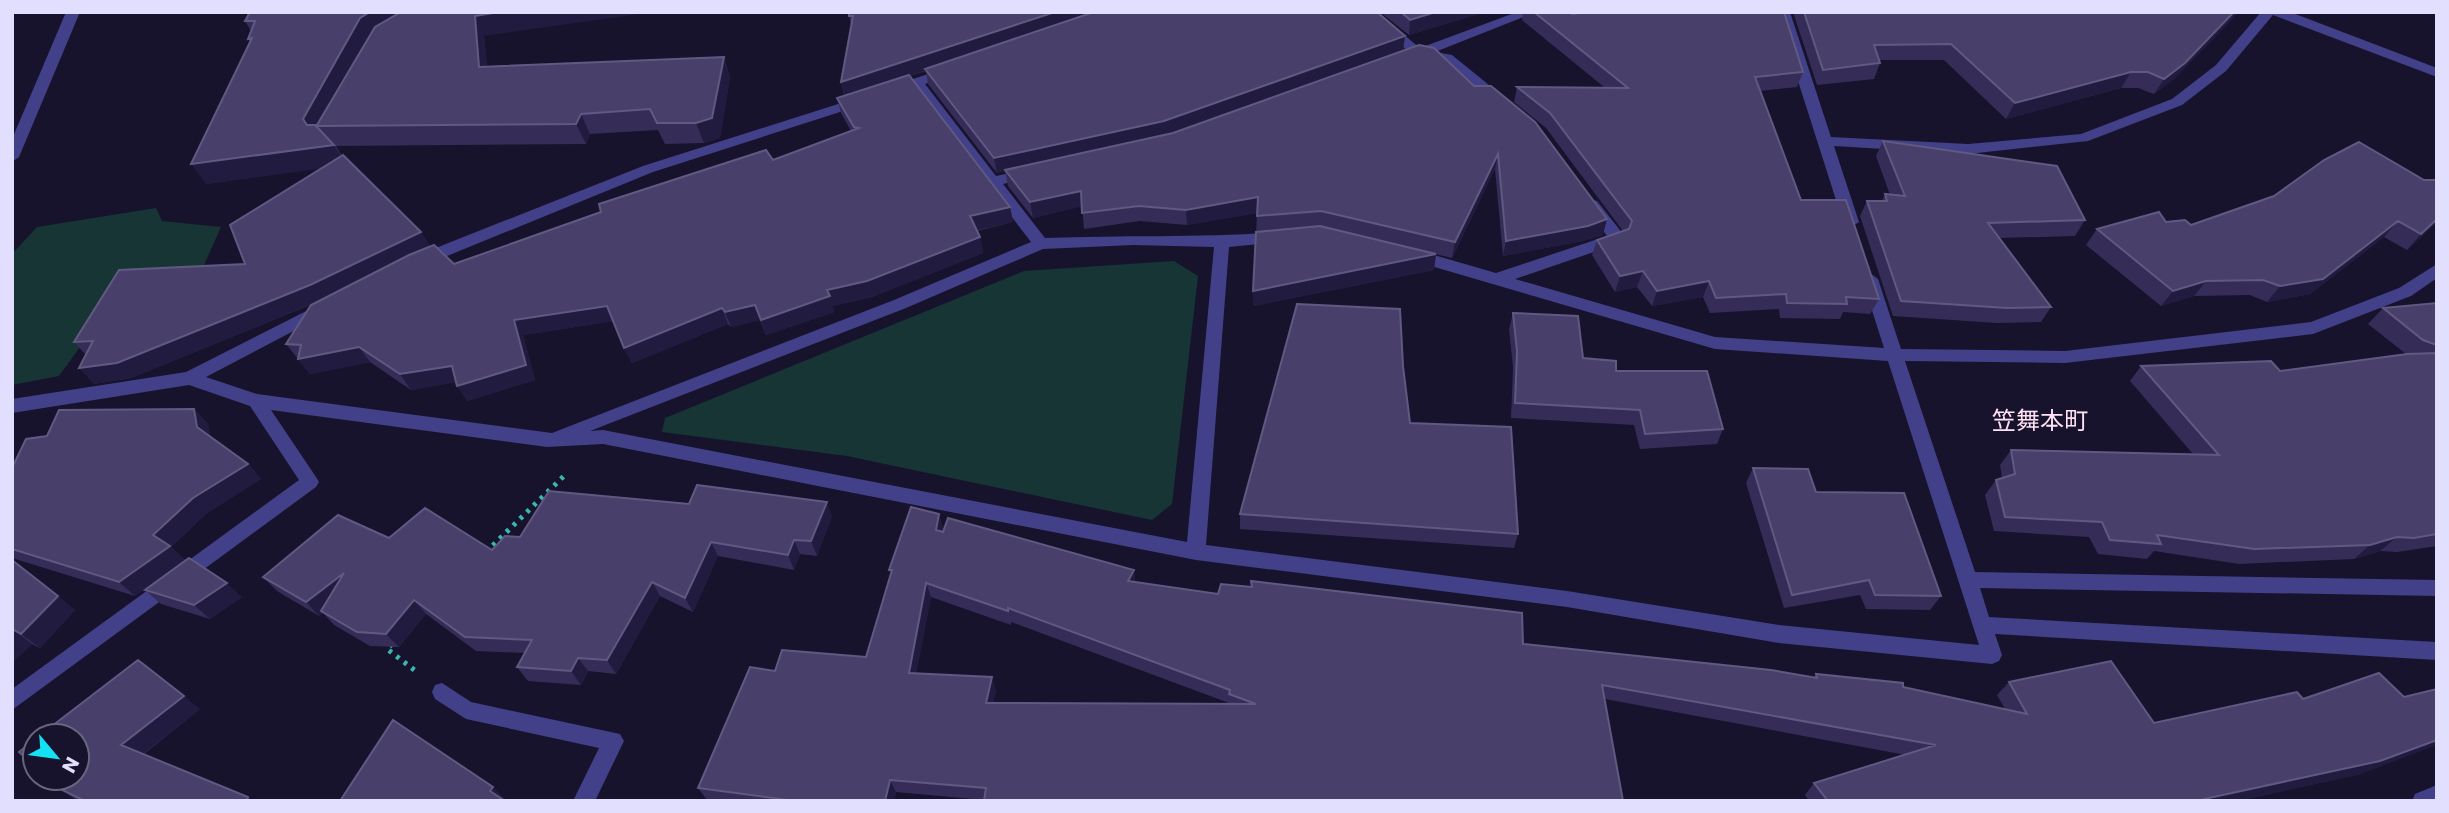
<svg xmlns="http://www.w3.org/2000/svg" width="2449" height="813" viewBox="0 0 2449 813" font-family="Poppins,'Noto Sans JP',sans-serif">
<rect width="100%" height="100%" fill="#17132c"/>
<path fill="#163534" d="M156 208 162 221 221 227 201 272 133 274 59 376 12 385V254L37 227Z
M1174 261 1198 276 1172 504 1152 520 847 456 662 432 665 418 1024 271Z"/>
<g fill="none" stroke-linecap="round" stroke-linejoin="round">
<path stroke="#37b9af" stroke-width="5" stroke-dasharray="3.5 6" stroke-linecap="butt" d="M486 552 567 473
M392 644 387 649 417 672"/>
<path fill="#424088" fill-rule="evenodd" d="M66 12H80L19 157 12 162V139Z
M1362 12H1376L1420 48 1517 12H1536L1435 52 1452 55 1505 98 1507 101 1500 105 1443 62 1407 59 1405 56 1409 52Z
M1776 12H1790L1831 137 1968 144 2081 134 2172 99 2216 65 2261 12H2290L2437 68V77L2273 15 2226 71 2182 105 2088 141 1968 154 1834 146 1859 222 1851 227 1843 222Z
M950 67 955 68V74L925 84 996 176 1028 169 1033 171 1035 174 1033 177 1003 184 1045 238C1123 235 1201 238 1279 232L1287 237 1279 242 1229 247 1206 545 1567 591 1779 625 1979 645 1888 361 1715 349 1407 259 1405 255 1407 251 1413 249 1496 273 1607 236 1584 205 1592 200 1597 201 1623 234 1625 238 1623 242 1515 279 1715 337 1884 348 1862 279 1870 273 1878 279 1901 349 2065 351 2311 322 2399 288 2437 264V278L2411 296 2313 334 2065 363 1905 361 1975 572 2437 580V596L1980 588 1989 617 2437 642V660L1995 634 2002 655 1999 661 1992 664 1779 643 1567 607 1196 560 603 444 547 447 271 410 316 477 319 482 316 487 12 710V689L299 480 250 406 189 385 12 413V399L186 372 322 303 328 305 330 309 328 313 206 377 257 394 552 433 894 300 1031 242 913 88 893 94 886 90 888 87ZM1133 245 1214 247 1187 542 603 430 590 431 906 308 1043 249Z
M860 97 865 98V104L653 172 425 265 419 267 411 261 413 257 643 166Z
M442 683 471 702 620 734 624 741 595 801H573L599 748 466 719 435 699 432 692 435 685Z
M2437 785V801H2412L2415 794Z"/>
</g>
<path fill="#352d58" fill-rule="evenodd" d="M250 12 484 36 487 67 724 57 730 77 720 138 704 143 665 144 658 130 590 134 586 144 336 146 342 156 421 232 430 247 454 264 773 160 851 131 841 113 837 98 844 95 841 82 851 25 849 16 1405 36 1403 51 1419 45 1603 235 1583 241 1503 256 1495 169 1452 258 1402 246 1436 254 1434 270 1253 306 1257 213 1187 225 1140 221 1084 229 1082 206 1033 218 1008 186 1005 171 997 173 928 84 926 71 910 76 1010 207 1013 222 977 231 980 237 983 253 872 297 832 306 834 312 766 335 760 320 731 327 728 324 632 363 624 348 614 321 523 335 535 380 467 401 456 382 411 390 370 362 310 374 286 344 315 303 131 378 94 384 86 355 74 342 245 264 321 168 206 184 250 42 248 39 251 31 245 21Z
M1380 12H1485L1409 35Z
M1523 12H1784L1803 72 1797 87 1760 91 1801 200 1879 299 1870 314 1843 312 1840 319 1780 318 1779 309 1710 313 1703 297 1652 306 1637 287 1615 292 1592 255 1597 240 1623 231 1546 128 1514 102 1517 87H1604L1522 20Z
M1793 12H2239L2175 78 2154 94 2138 88H2121L2006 119 1944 60H1879L1880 63 1874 79 1817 85Z
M1883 141 2085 220 2075 236 1999 238 2051 307 2041 322 1997 323 1893 316 1860 216 1867 201H1882L1885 194 1890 195 1876 156Z
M2424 180H2437V222L2407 250 2384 237 2310 294 2267 302 2250 295 2194 296 2161 306 2086 245 2097 229 2166 222 2191 225Z
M2437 303V546L2397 552 2380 551 2354 559 2239 564 2154 551 2147 559 2098 554 2089 537 1994 531 1985 495 1996 480 2002 478 2000 465 2011 450 2193 454 2130 381 2141 366 2280 371 2406 354 2368 324 2383 308Z
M1513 313 1583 358 1616 371 1723 429 1717 444 1640 449 1634 425 1511 418 1513 367 1509 329Z
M1403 366 1410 423 1518 534 1514 548 1240 529V514Z
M194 409 208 424 210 436 248 464 261 479 207 513 171 547 185 560 135 596 12 558V468L47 436Z
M1753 468 1816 492 1941 596 1930 610 1866 609 1860 595 1784 608 1746 483Z
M689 504 832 516 817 556 800 554 794 570 718 556 693 612 660 596 616 674 588 671 581 685 528 681 517 667 525 653 476 651 426 614 399 647 370 646 334 625 323 613 319 616 277 591 263 577 389 538 492 550 520 537Z
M939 514 943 528 1134 570 1135 582 1218 594 1251 587V581L1523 644 1814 677 1816 674 1903 687 2005 709 1997 695 2009 682 2154 723 2361 774 2237 801H1809L1805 795 1814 783 1906 755 1605 699 984 800 896 792 894 801 707 800 698 788 775 671 866 657 891 574 889 570ZM931 597 1011 625V622L1229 703V704L993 703 996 690 916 673Z
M12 560 75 610 40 648 32 644 12 663Z
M145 590 242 597 210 619 161 604Z
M200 709 144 754 248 797 253 801H78L60 789Z"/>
<path fill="#211b3f" d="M370 12H401L323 126H316V139L303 119 360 18Z
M499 12H654L484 36 489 87 479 67 475 16Z
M1055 12H1104L845 97 841 82Z
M1436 12H1485L1409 35 1410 20Z
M2234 12H2239L2175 78 2154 94 2164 79Z
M1405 36 1403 51 1164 136 997 173 994 158Z
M724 57 730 77 720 138 704 143 696 123Z
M2131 72 2121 88 2006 119 2015 103Z
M581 114 590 134 586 144 576 124Z
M334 145 347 165 206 184 191 164Z
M1498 154 1495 169 1452 258 1455 242Z
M1081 191 1083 206 1033 218 1030 202Z
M1258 197V213L1187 225 1186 210Z
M1010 207 1013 222 973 231 970 216Z
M1607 219 1603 235 1583 241 1503 256 1506 241Z
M2437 219V222L2407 250 2421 234Z
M2398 221 2384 237 2310 294 2267 302 2280 286Z
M421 232 431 247 321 300 131 378 94 384 79 368Z
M980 237 983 253 872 297 832 306 834 312 766 335 761 320 827 290Z
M1436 254 1434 270 1253 306V291Z
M1643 271 1637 287 1615 292 1620 276Z
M1709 281 1703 297 1652 306 1657 291Z
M2206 281 2194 296 2161 306 2173 291Z
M755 305 760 320 731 327 725 312Z
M607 306 615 321 523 335 535 380 467 401 457 386 514 320Z
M722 308 728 324 632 363 624 348Z
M359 347 370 362 310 374 298 359Z
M452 366 462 381 411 390 400 374Z
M194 409 208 424 211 442 197 427Z
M248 464 261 479 207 513 171 547 185 560 135 596 119 582 153 535 193 498Z
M827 502 832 516 817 556 811 541Z
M939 514 943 528 941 544 936 530Z
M2397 537 2380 551 2354 559 2370 545Z
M794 540 800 554 794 570 788 555Z
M711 542 718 556 693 612 685 598Z
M1134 570 1135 584 1128 581Z
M344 573 321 611 323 613 319 616 306 602Z
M652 582 660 596 616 674 607 660Z
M227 583 242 597 210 619 194 605Z
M926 583 931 597 914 686 909 673Z
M58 596 75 610 40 648 21 634Z
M414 600 426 614 399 647 386 634Z
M14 630 32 644 12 663V632Z
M578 658 588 671 581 685 571 671Z
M992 677 996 690 990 716 986 703Z
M184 696 200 709 139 757 121 745Z
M2437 740V745L2361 774 2237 801H2202L2204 799Z
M890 780 896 792 894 801H885Z
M493 787 505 799 504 801 490 791Z"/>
<path fill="#48406a" stroke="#605981" stroke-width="2" fill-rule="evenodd" d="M250 12H370L360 18 303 119 307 125H317L375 27 401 12H499L475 16 479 67 724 57 712 118 696 123H657L650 109 581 114 576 124 316 126 334 145 191 164 252 38 248 39 255 21H245Z
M849 12H1055L841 82 853 16H849Z
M1094 12H1377L1405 36 1164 121 994 158 925 69Z
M1401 12H1436L1410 20Z
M1534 12H1575L1571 14 1593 12H1784L1803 72 1755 77 1801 200H1846L1879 299 1846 297 1847 304 1787 303 1786 294 1716 298 1709 281 1657 291 1643 271 1620 276 1597 240 1629 229 1632 221 1550 113 1517 87 1628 88Z
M1804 12H2234L2185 63 2164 79 2148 72H2131L2015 103 1951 44 1874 45 1880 63 1823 70Z
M1419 45 1434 48 1474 86H1491L1535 122 1607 219 1588 226 1506 241 1498 154 1455 242 1321 211 1257 216 1258 197 1186 210 1139 206 1082 213 1081 191 1030 202 1005 170 1173 133Z
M909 75 1010 207 970 216 980 237 867 281 827 290 830 296 761 320 755 305 725 312 722 308 624 348 607 306 514 320 526 365 457 386 452 366 400 374 359 347 298 359 301 345 286 344 311 305 409 255 434 245 454 264 601 212 599 204 766 150 773 160 859 128 854 127 837 98Z
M1883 141 2057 166 2085 220 1988 223 2051 307 2007 308 1901 301 1867 201H1887L1885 194 1905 196Z
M2359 142 2424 180H2437V219L2421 234 2398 221 2323 279 2280 286 2263 280 2206 281 2173 291 2097 229 2159 212 2166 222 2185 220 2191 225 2274 196 2324 160Z
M343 155 421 232 310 285 117 363 79 368 93 341 74 342 119 270 245 264 230 225Z
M1320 226 1436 254 1253 291 1256 232Z
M2437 303V345L2423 340 2383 308Z
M1297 304 1400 309 1403 366 1410 423 1511 427 1518 534 1240 514Z
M1513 313 1578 316 1583 358 1616 361V371H1707L1723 429 1645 434 1640 410 1515 403 1517 351Z
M2437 353V534L2414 538 2397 537 2370 545 2254 549 2157 535 2161 544 2110 540 2102 522 2005 517 1996 480 2015 474 2011 450 2219 455 2141 366 2271 361 2280 371 2407 354Z
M194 409 197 427 248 464 193 498 153 535 170 546 119 582 12 549V468L26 439 47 436 59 410Z
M1753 468 1808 469 1816 492 1904 493 1941 596 1875 595 1869 580 1792 595Z
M697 485 827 502 811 541 794 540 788 555 711 542 685 598 652 582 607 660 578 658 571 671 517 667 532 640 465 637 414 600 386 634 357 632 321 611 344 573 306 602 263 577 338 515 389 538 425 508 492 550 505 536 520 537 549 491 689 504Z
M911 507 939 514 936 530 943 532 948 518 1134 570 1128 581 1218 594 1221 584 1252 587 1251 581 1522 613 1523 644 1771 670 1817 678 1816 674 1903 683V687L2027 714 2009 682 2111 661 2154 723 2297 692 2303 699 2379 673 2404 697 2437 689V740L2380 761 2204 799 2206 801H1828L1814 783 1936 745 1602 685 1623 801H984L986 788 890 780 885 801H795L698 788 750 667 775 671 782 650 866 657 892 570H889ZM926 583 1008 611V608L1230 690 1229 694 1256 704 986 703 992 677 909 673Z
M189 558 227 583 194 605 145 590Z
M12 560 58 596 21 634 14 630 12 632Z
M138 660 184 696 121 745 248 797 246 801H85L60 789 48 778H77V736H39Z
M393 720 493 787 490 791 505 801H340Z
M35 739V766L19 752Z"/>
<g text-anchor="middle" stroke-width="7" stroke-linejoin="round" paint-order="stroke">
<g font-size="24" fill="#fee1f4" stroke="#17132c">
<text x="2040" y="429">笠舞本町</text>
</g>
</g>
<rect width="2449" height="813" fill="none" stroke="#e2dffe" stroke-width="28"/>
<g transform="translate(56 757) rotate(119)"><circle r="33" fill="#17132c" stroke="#686580" stroke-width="2"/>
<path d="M0-5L12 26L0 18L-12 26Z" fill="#14e2f4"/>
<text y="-10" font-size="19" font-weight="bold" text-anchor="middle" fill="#e2dffe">N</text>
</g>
</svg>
